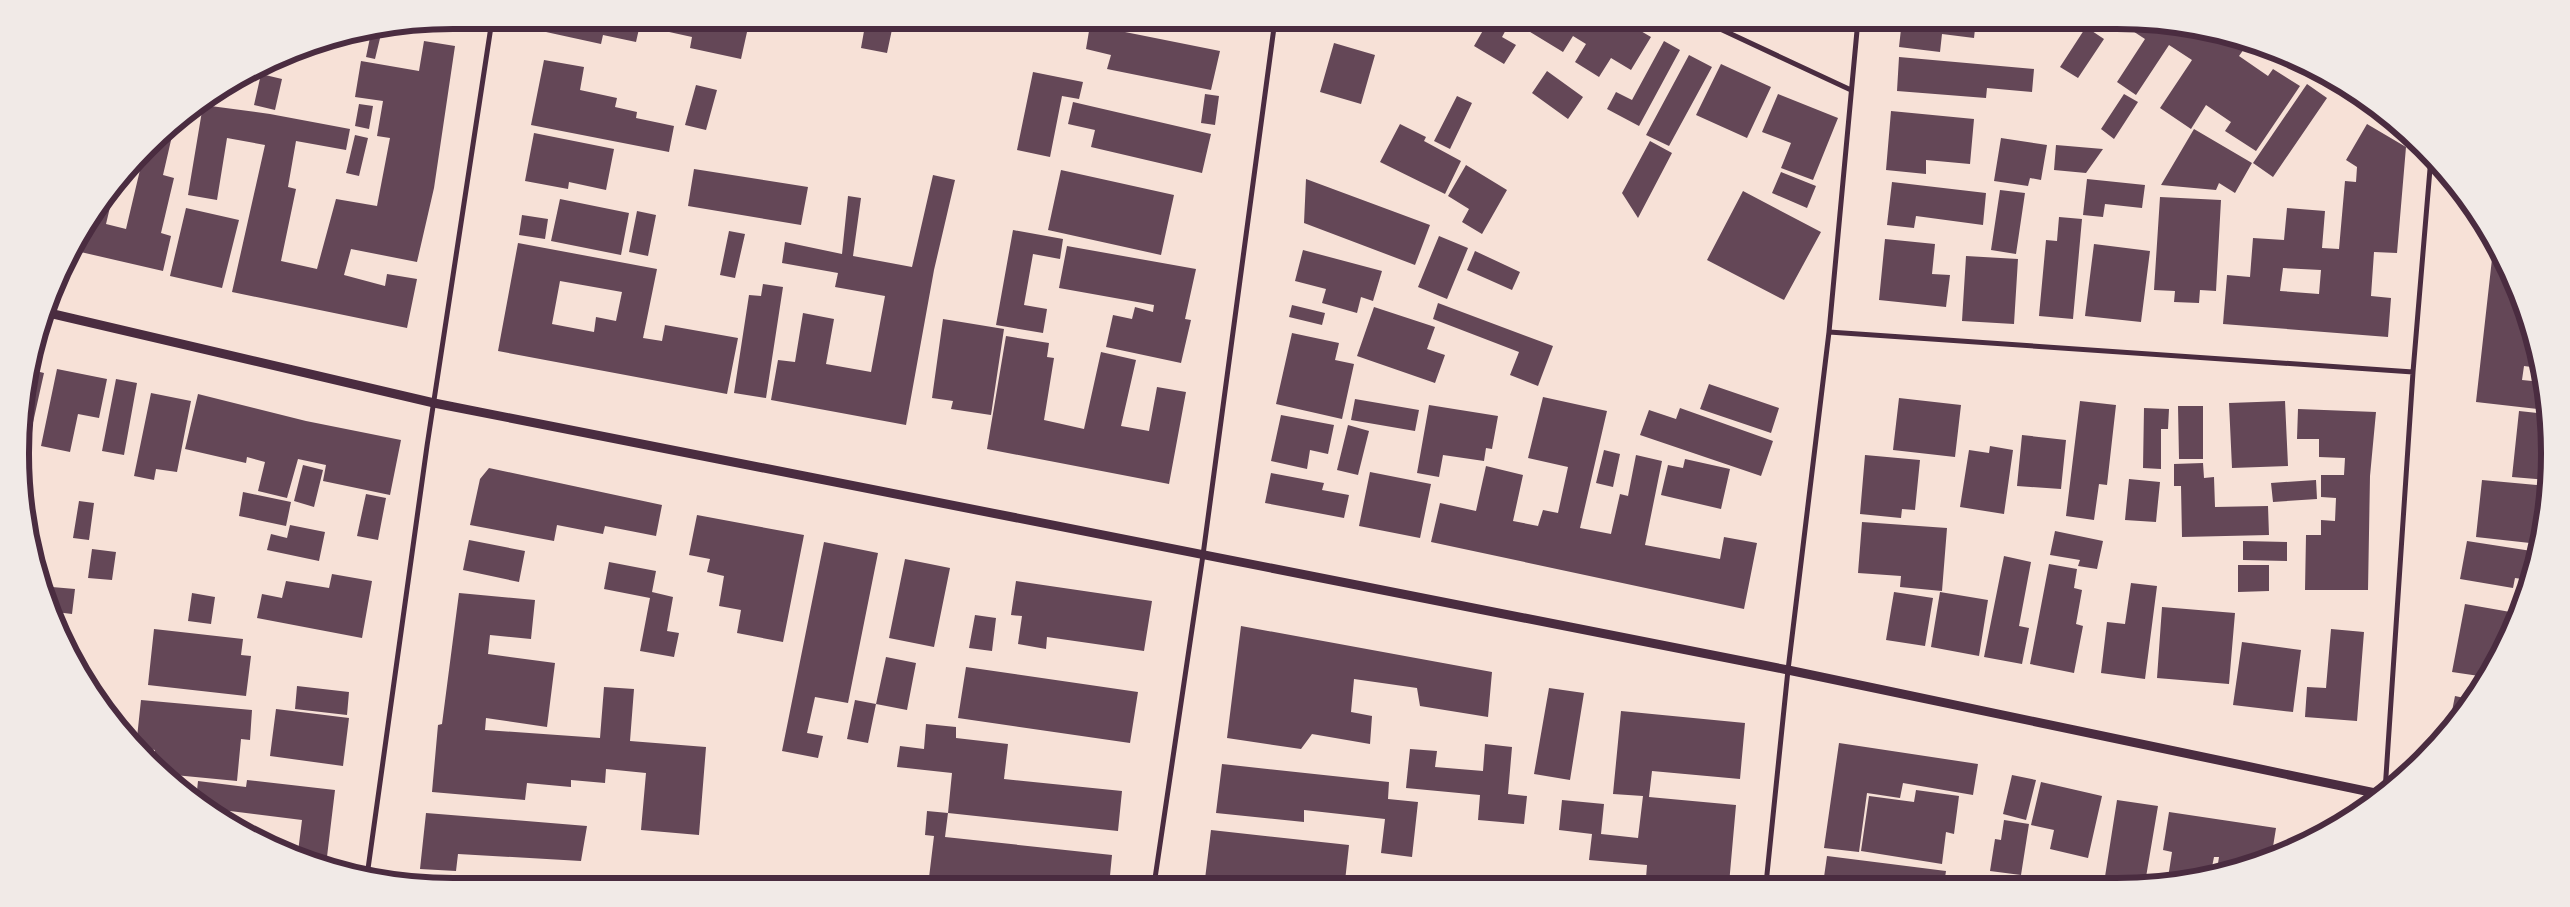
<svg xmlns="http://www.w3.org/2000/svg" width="2570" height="907" viewBox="0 0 2570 907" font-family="'DejaVu Sans',sans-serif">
<rect width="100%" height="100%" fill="#f7e1d7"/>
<path fill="#644757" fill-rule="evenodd" d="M549 20H641L636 42 603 35 601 44 546 32Z
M653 20H732L749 23 741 59 690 48 692 37 651 28Z
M762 20H791L789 27Z
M866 20H894L887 53 861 48Z
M1154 20H1204L1202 31Z
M1489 20H1499L1508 26 1502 37 1516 45 1504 64 1474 46Z
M1526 20H1622L1651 37 1631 70 1611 58 1599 77 1575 62 1586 44 1573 36 1563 52 1522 27Z
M1902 20H1976L1974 38 1942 34 1940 52 1899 47Z
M2084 20H2097L2093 26Z
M2116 20 2221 34 2244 49 2239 56 2268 76 2273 69 2300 86 2256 151 2225 131 2231 122 2206 105 2191 129 2160 108 2192 60 2169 45 2136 95 2117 82 2145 39Z
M1090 25 1220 51 1211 90 1107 69 1111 55 1086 49Z
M2086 27 2104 39 2078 78 2060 67Z
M372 28 382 30 375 59 366 57Z
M424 41 455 46 434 188 417 262 351 249 344 275 385 286 387 274 417 279 407 328 232 292 265 145 227 138 217 200 188 195 203 105 270 114 350 129 346 150 296 141 288 187 296 189 281 261 317 269 336 199 377 206 390 138 377 136 383 101 355 97 361 61 419 71Z
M1664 41 1680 50 1639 126 1607 109 1616 92 1632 100Z
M1334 43 1375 55 1361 104 1320 92Z
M1689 55 1712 67 1669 146 1646 135Z
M1899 57 2034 69 2032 92 1987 88 1986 98 1897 91Z
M544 60 584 67 580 90 617 98 615 107 637 112 636 118 674 126 669 152 531 125Z
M1721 64 1771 87 1747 138 1696 115Z
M1547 71 1583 97 1568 119 1532 93Z
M1033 72 1083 82 1079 99 1062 96 1050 157 1017 150Z
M261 74 282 79 275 110 254 105Z
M2307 84 2327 98 2273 177 2253 163Z
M696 85 717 90 706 130 685 125Z
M1205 94 1219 96 1215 125 1201 123Z
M1778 94 1838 118 1813 180 1781 168 1791 143 1762 132Z
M2124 94 2138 102 2114 139 2101 129Z
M1457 96 1472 103 1450 149 1434 141Z
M1073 102 1211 134 1202 173 1091 147 1095 130 1068 124Z
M359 104 373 106 369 129 355 126Z
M1891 111 1974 119 1970 164 1926 160V174L1886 170Z
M175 123 163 175 174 178 161 233 171 236 163 271 72 250 116 182 106 224 126 229 144 153 167 128Z
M1400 124 1426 137 1424 141 1461 161 1445 194 1380 162Z
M2367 124 2406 147 2397 253 2374 252 2371 296 2391 298 2388 337 2223 324 2227 275 2250 277 2253 238 2284 240 2287 208 2325 211 2322 248 2339 249 2345 181 2356 182 2357 167 2346 160ZM2283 268 2321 270 2319 294 2280 291Z
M2194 129 2252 163 2235 193 2219 183 2216 190 2161 185Z
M534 133 614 149 606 190 569 182 568 189 525 181Z
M355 135 368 138 359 176 346 173Z
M2001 138 2047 145 2041 180 2030 178 2028 186 1994 181Z
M1650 141 1672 153 1638 218 1622 193Z
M2056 145 2103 149 2086 173 2054 170Z
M1466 165 1507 190 1482 234 1462 222 1469 209 1448 196Z
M694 169 808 187 801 225 688 206Z
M1061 170 1174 195 1161 255 1048 230Z
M1781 172 1816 186 1807 208 1772 193Z
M933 175 955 180 934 270 906 425 771 400 778 360 795 362 803 313 834 319 826 364 871 372 885 296 835 287 838 273 782 263 785 242 842 254 848 196 861 198 853 256 912 267Z
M1306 179 1430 225 1415 265 1304 223Z
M2087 179 2145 185 2142 208 2105 204 2103 217 2083 215Z
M1892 182 1986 193 1983 225 1916 216 1914 228 1887 225Z
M2000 190 2025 193 2016 254 1991 250Z
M1743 191 1821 232 1784 300 1707 260Z
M2160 197 2221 200 2216 291 2200 290 2199 303 2174 302 2175 291 2154 290Z
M560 199 629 213 621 255 551 241Z
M186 208 239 220 222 288 170 276Z
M637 211 656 215 648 256 629 252Z
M522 215 548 219 545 239 519 235Z
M2059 217 2082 219 2073 319 2039 316 2046 240 2057 241Z
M1013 230 1063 239 1060 259 1033 254 1024 305 1047 309 1043 333 996 325Z
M729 231 745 234 735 278 720 275Z
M1439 236 1468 248 1447 299 1418 287Z
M1885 239 1935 244 1932 274 1950 275 1946 307 1879 300Z
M2494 241 2527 314 2539 365V368L2524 366 2522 380 2543 382 2547 410 2476 402Z
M518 243 657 269 643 338 662 341 665 325 738 338 727 394 498 351ZM560 281 622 292 616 321 596 317 594 332 552 324Z
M2094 244 2150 251 2141 322 2085 316Z
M1067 246 1196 269 1185 319 1191 320 1181 363 1106 347 1113 315 1132 319 1135 307 1153 312 1154 305 1059 288Z
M1303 250 1382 271 1373 301 1361 297 1357 313 1322 303 1326 289 1295 281Z
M1475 251 1520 272 1512 290 1467 270Z
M1966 256 2018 259 2014 324 1962 321Z
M763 284 783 287 766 398 734 393 749 295 761 296Z
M1438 303 1553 346 1538 386 1510 375 1519 352 1433 319Z
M1292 305 1325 313 1322 325 1289 317Z
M1374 307 1435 327 1427 349 1445 355 1435 383 1357 356Z
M943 319 1004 329 991 415 951 409 953 401 932 398Z
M1292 333 1339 343 1335 360 1354 364 1342 419 1276 404Z
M1006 336 1049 343 1047 357 1054 358 1044 420 1084 429 1101 352 1136 360 1121 426 1149 431 1157 387 1186 392 1169 484 987 449Z
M57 369 107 379 99 418 78 414 70 452 41 446Z
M32 370 44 373 22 472 24 397Z
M116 379 137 383 124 455 102 451Z
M1709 384 1779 408 1771 433 1700 409Z
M151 393 191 401 177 472 156 469 154 480 134 476Z
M198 394 306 421 401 440 390 495 323 481 326 465 298 459 287 498 258 491 265 462 247 457 246 463 185 449Z
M1543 397 1607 411 1580 528 1611 534 1620 494 1628 496 1636 455 1662 461 1645 545 1720 559 1724 537 1757 543 1744 609 1431 542 1440 503 1476 511 1486 466 1523 475 1513 521 1538 526 1543 510 1558 513 1568 467 1528 458Z
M1899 398 1961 405 1955 457 1893 450Z
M1355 399 1419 410 1415 431 1351 420Z
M2080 401 2116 405 2107 485 2099 484 2094 520 2066 516Z
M2285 401 2288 466 2232 468 2229 403Z
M1429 405 1498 416 1492 449 1486 448 1484 461 1443 455 1439 477 1417 473Z
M2178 406H2203V459H2179Z
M1680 408 1773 441 1761 476 1640 435 1649 410 1676 419Z
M2144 408 2169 409 2168 429H2161V469L2143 468Z
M2298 409 2376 412 2370 476 2368 590H2305L2306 535H2321V520L2335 521 2336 498 2321 497V475H2344L2345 458 2319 457V439H2297Z
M2519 411 2547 414 2549 480 2512 477Z
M1281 415 1334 425 1328 454 1310 450 1307 469 1271 461Z
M1348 425 1369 431 1358 475 1337 470Z
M2022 435 2066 440 2061 489 2017 486Z
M1990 446 2013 450 2004 514 1960 507 1969 450 1989 453Z
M1604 450 1620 454 1613 487 1596 483Z
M1865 455 1920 460 1915 510 1902 509 1901 518 1860 514Z
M1685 459 1730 469 1721 509 1661 495 1668 465 1683 468Z
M2203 463 2204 478 2214 477 2215 507 2268 506 2269 535 2182 537 2181 486H2174V464Z
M303 465 323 470 314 507 294 501Z
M489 468 662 505 656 536 605 526 603 534 557 525 554 541 470 525 480 479Z
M1370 472 1431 484 1420 538 1359 526Z
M1271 473 1324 483 1322 490 1349 495 1344 518 1265 503Z
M2129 479 2160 482 2156 522 2125 520Z
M2316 480 2317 499 2273 502 2271 483Z
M2482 480 2548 486 2539 544 2476 537Z
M243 492 291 502 286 526 239 516Z
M366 494 386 498 378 540 357 536Z
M79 501 94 503 89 540 73 538Z
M697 515 804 535 783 642 737 633 741 610 719 606 724 576 707 572 710 559 689 555Z
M1862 522 1947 528 1942 591 1900 587 1901 576 1858 573Z
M290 525 325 532 319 561 267 550 271 534 287 538Z
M2055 531 2103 541 2097 569 2078 566 2080 560 2050 555Z
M469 540 525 551 519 582 463 570Z
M2243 541 2287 542V561L2243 560Z
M2467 541 2538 552 2529 580 2515 578 2513 588 2460 579Z
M824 542 878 553 848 703 815 697 807 733 823 736 818 758 782 751Z
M92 549 116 552 112 580 88 578Z
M2004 556 2031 562 2019 626 2029 628 2022 664 1984 657Z
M905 559 950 568 934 647 889 638Z
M609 562 656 571 652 592 673 597 667 631 679 633 674 657 640 651 650 598 604 589Z
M2049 564 2077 569 2074 588 2082 590 2076 624 2083 626 2074 673 2030 664Z
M2238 565H2269V591L2238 592Z
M332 574 372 581 362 638 257 618 262 594 282 598 286 581 329 588Z
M1016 581 1152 601 1144 651 1047 637 1046 649 1018 644 1022 616 1011 615Z
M2131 583 2157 586 2145 679 2101 673 2107 622 2125 624Z
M52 587 75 589 72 614 56 612 50 600Z
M1894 592 1933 598 1925 646 1886 640Z
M1940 592 1988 600 1979 656 1931 647Z
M192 593 215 597 211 624 188 621Z
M459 593 535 600 531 639 490 635 488 654 555 663 547 727 486 718 485 730 600 738 604 687 634 689 630 741 706 747 699 835 641 830 646 773 606 769 605 783 571 780V787L527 783 525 800 432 792 438 725 442 724Z
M2465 604 2516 613 2502 646 2498 645 2492 670 2486 677 2452 672Z
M2162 607 2235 613 2229 684 2157 678Z
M975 615 996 618 992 651 969 648Z
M1241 626 1492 672 1488 717 1420 706 1417 688 1354 679 1351 712 1372 716 1370 744 1312 734 1301 749 1227 738Z
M154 629 243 639 241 655 251 656 246 696 148 685Z
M2331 629 2364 632 2357 721 2305 717 2307 687 2326 688Z
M2242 642 2301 650 2293 712 2233 705Z
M886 657 916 663 907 710 876 704Z
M966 667 1138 692 1130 743 958 718Z
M297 686 349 692 347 715 295 709Z
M1549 688 1584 693 1570 780 1534 774Z
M2455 696 2469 699 2450 721Z
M141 700 252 710 250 740 241 739 237 781 164 774 154 766 155 750 136 747Z
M855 700 876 704 868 743 847 739Z
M276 709 349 718 343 766 270 756Z
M1621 711 1745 723 1740 779 1652 771 1649 797 1736 805 1729 884H1690V882L1646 878 1647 865 1589 860 1592 834 1559 830 1562 800 1604 804 1601 834 1638 838 1643 796 1613 794Z
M926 724 956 727V738L1008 744 1004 779 1122 791 1118 831 948 813 952 773 897 767 900 746 924 749Z
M1839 743 1978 764 1973 795 1903 783 1900 798 1867 793 1859 852 1824 848Z
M1485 744 1512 747 1508 794 1527 796 1524 824 1478 820 1480 795 1406 788 1410 749 1437 751 1435 767 1483 771Z
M1222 764 1389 782 1388 799 1418 802 1412 857 1381 853 1385 819 1304 810V822L1216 813Z
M2012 775 2036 780 2026 820 2003 814Z
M247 780 335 790 326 865 298 852 302 820 206 808 196 800 198 781 246 787Z
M2041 782 2102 796 2088 858 2050 849 2054 830 2031 825Z
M1916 790 1959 796 1954 834 1946 832 1942 864 1861 851 1869 796 1914 802Z
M2117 800 2158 806 2145 883H2104Z
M927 811 948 813 945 837 1112 855 1109 886H1023L953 878 952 886H928L934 836 925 835Z
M2169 812 2276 828 2272 853 2217 870 2219 857H2214L2211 872 2183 880 2168 878 2172 852 2163 850Z
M426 813 587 826 581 861 458 854 456 871 420 869Z
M2004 820 2029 824 2021 875 1990 871 1995 839 2001 840Z
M1211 830 1349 845 1345 881 1296 875 1295 885H1258L1205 879Z
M1827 856 1946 871 1944 884H1823Z
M424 882 493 885V887H454Z"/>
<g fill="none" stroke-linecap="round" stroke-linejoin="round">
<path stroke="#4a2c40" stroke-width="5" d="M1701 20 1851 90
M1829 332 2413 372
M2385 791 2413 372 2431 157
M367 876 427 446 492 20
M1766 884 1788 670 1829 332 1858 20
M1154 885 1203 555 1275 20"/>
<path stroke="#4a2c40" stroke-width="9" d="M49 313 434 403 1788 670 2380 794"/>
</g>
<path d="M0 0H2570V907H0ZM453 29H2117A424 424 0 0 1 2541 453V454A424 424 0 0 1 2117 878H453A424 424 0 0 1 29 454V453A424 424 0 0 1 453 29Z" fill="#f1eae7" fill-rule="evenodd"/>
<path fill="none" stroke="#4a2c40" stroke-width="6" d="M453 29H2117A424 424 0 0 1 2541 453V454A424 424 0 0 1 2117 878H453A424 424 0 0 1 29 454V453A424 424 0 0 1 453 29Z"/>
</svg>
